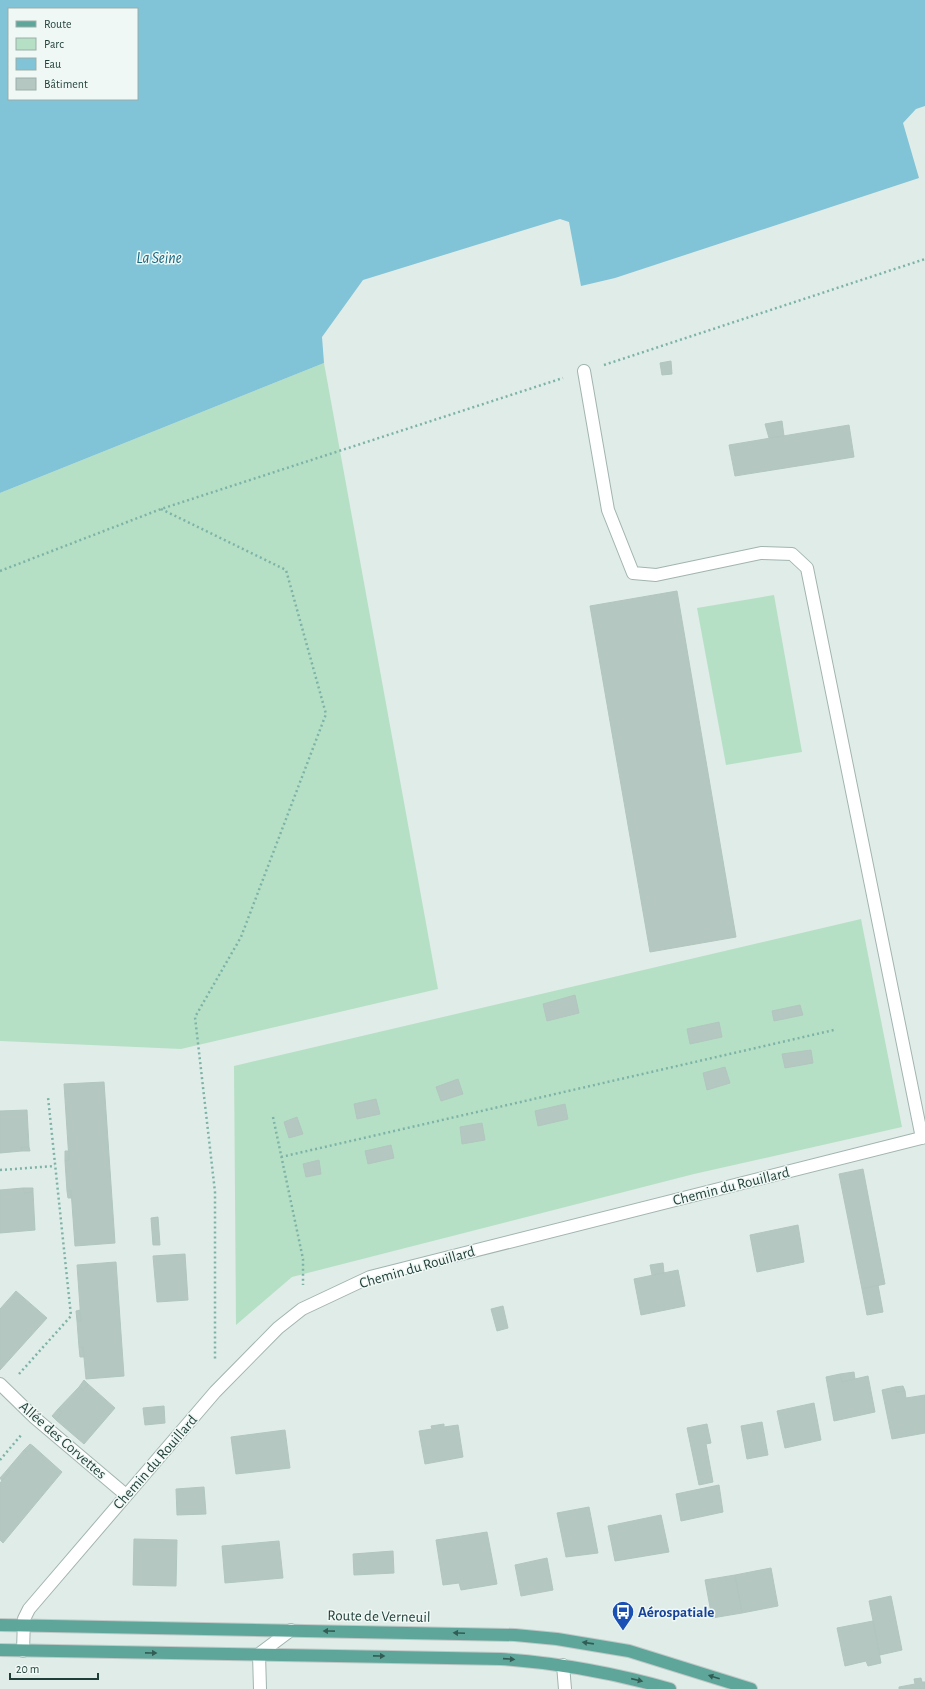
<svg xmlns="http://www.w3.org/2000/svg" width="925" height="1689" viewBox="0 0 925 1689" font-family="'Alegreya Sans',sans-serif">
<rect width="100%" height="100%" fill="#e0ece8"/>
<path fill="#b6e0c5" d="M324 363 438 989 181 1049 0 1041V493Z
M774 595 802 752 726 765 697 608Z
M861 919 902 1127 694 1174 292 1277 236 1325 234 1066Z"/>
<path fill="#81c3d7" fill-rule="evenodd" d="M0 0H925V106L916 109 903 123 919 178 615 278 581 286 569 222 560 219 363 280 322 337 324 363 0 493ZM9 9H137V99H9Z"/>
<path fill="#b5c7c1" stroke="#b1c6bf" d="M671 361 672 374 662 375 660 363Z
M782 421 784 436 769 438 765 424Z
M849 425 854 457 735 476 729 445Z
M677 591 736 937 650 952 590 606Z
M575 995 579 1013 547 1021 543 1004Z
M800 1005 803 1015 774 1021 772 1011Z
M719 1022 722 1037 690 1044 687 1029Z
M811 1050 813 1063 785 1068 782 1054Z
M725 1067 730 1083 707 1090 703 1073Z
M458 1079 463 1094 441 1101 436 1087Z
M104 1082 115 1243 75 1246 71 1190 67 1191 65 1161 69 1160 64 1084Z
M376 1099 380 1114 357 1119 354 1104Z
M565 1104 568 1119 538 1126 535 1111Z
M27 1110 29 1147H21L22 1151 0 1153V1111Z
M297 1117 303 1134 289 1138 284 1122Z
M482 1123 485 1140 462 1144 460 1127Z
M391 1145 394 1158 368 1164 365 1151Z
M21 1147H29L30 1151H22Z
M65 1151H69V1160L65 1161Z
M319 1160 321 1174 306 1177 303 1164Z
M863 1169 885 1284 862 1289 839 1174Z
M23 1188 24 1193 33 1192 35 1230 0 1233V1190Z
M23 1188H33V1192L24 1193Z
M71 1190 72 1198H68L67 1191Z
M158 1217 160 1245H153L151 1218Z
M798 1225 804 1262 757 1272 750 1235Z
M185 1254 188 1300 157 1302 153 1256Z
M116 1262 124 1376 86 1379 83 1347H79L77 1321H81L77 1265Z
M663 1263 664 1273 652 1275 650 1265Z
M678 1270 685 1306 641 1315 634 1279Z
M878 1285 883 1312 867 1315 862 1289Z
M16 1291 47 1318 0 1370V1309Z
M503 1306 508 1328 497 1331 491 1309Z
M80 1310 81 1321H77L76 1311Z
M79 1347H83L84 1357H80Z
M854 1372 855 1379 842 1382 840 1374Z
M840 1374 842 1382 868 1376 875 1412 834 1421 826 1377Z
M84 1380 88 1384 83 1390 79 1387Z
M88 1384 115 1408 84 1444 56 1420 62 1412 58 1409 79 1387 83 1390Z
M903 1386 905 1391 897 1392 895 1387Z
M895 1387 897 1392 905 1391 906 1398 925 1395V1433L892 1439 882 1390Z
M814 1403 821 1440 785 1448 777 1411Z
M164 1406 165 1423 145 1425 143 1408Z
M58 1409 62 1412 56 1420 52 1416Z
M762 1422 768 1455 747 1459 741 1426Z
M444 1424V1427L458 1425 463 1457 425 1464 419 1431 432 1429 431 1426Z
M707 1424 711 1443 706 1444 713 1482 699 1485 687 1428Z
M285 1430 290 1468 236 1474 231 1437Z
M30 1444 33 1446 27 1452 24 1450Z
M33 1446 62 1472 3 1543 0 1540V1483L10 1471 7 1470 24 1450 27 1452Z
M7 1470 10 1471 2 1481 0 1478Z
M719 1485 723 1512 681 1521 676 1494Z
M204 1487 206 1514 177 1515 176 1489Z
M589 1507 598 1553 566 1557 557 1513Z
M661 1515 669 1552 615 1561 608 1526Z
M487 1532 497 1584 461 1590 459 1583 443 1585 436 1540Z
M134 1539 177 1540 176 1586 133 1585Z
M279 1541 283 1578 225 1583 222 1546Z
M393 1551 394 1573 354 1575 353 1554Z
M547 1558 553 1590 521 1596 515 1565Z
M771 1568 778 1606 742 1613 735 1575Z
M735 1575 742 1613 712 1618 705 1580Z
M891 1596 902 1650 880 1655 869 1601Z
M873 1621 881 1663 868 1666 866 1661 845 1666 837 1628Z
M921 1678 922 1682H925V1689H899V1687L915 1684 914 1679Z"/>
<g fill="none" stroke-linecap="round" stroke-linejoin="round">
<g stroke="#a2b4b0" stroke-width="14">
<path id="minor" d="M584 371 608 510 633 573 656 575 761 553 792 554 807 568 922 1138
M0 1384 35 1418 126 1495
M23 1651 24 1619 29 1609 215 1392 278 1328 302 1309 370 1277 925 1137
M563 1665 565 1689
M260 1689 259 1654 291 1630"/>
</g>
<g stroke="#c0c9c7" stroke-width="14">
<path id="major" d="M0 1625 515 1635 557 1639 629 1651 751 1689
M0 1650 501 1659C559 1663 614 1673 670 1689"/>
</g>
<path stroke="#7db3a7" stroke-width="2.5" stroke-dasharray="2 3" stroke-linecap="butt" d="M604 365 925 259
M161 509 286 570 326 714 241 937 195 1017 215 1192V1360
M0 571 161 509 563 378
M273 1117 303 1259V1285
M281 1157 834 1030
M0 1170 55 1166
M19 1374 71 1316 48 1097
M0 1460 22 1434"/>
<use href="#minor" stroke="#fff" stroke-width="12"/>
<use href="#major" stroke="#5fa69a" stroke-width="12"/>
</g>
<defs><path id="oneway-solid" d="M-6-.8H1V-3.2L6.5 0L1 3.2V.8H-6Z"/></defs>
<g fill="#325d55">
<use href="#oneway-solid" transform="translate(329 1631) rotate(-179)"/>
<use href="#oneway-solid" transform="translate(459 1633) rotate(-178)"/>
<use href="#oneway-solid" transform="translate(588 1643) rotate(-172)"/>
<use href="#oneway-solid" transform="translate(151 1653) rotate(1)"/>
<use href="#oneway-solid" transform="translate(379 1656) rotate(1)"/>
<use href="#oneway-solid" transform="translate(509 1659) rotate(4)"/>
<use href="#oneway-solid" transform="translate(714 1677) rotate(-162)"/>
<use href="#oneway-solid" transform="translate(637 1680) rotate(13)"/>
</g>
<defs>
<g id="bus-pin" transform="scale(1.15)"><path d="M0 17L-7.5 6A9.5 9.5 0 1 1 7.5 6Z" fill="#1a4fb4" stroke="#f0f8f5"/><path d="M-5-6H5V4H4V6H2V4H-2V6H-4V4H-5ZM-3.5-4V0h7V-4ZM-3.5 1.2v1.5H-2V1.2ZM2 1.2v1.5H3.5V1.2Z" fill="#fff"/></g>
</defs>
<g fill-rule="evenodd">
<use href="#bus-pin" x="623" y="1612"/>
</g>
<g text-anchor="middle" stroke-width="3" stroke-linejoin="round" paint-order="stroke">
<g font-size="15" fill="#1f3e38" stroke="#f0f8f5">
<text transform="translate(731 1186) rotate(-14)" y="5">Chemin du Rouillard</text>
<text transform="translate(417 1267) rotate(-16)" y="5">Chemin du Rouillard</text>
<text transform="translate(63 1440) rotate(41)" y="5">Allée des Corvettes</text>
<text transform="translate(155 1462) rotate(-49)" y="5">Chemin du Rouillard</text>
<text transform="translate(379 1616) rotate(1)" y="5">Route de Verneuil</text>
</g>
<g font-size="15" font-weight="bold" fill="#164399" stroke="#f0f8f5" text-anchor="start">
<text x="638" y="1617">Aérospatiale</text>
</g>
<g font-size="16" font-style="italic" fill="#136580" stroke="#f0f8f5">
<text x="159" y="263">La Seine</text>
</g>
</g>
<rect x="8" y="8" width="130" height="92" fill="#f0f8f5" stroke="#9caea9"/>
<rect x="16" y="21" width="20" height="6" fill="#5fa69a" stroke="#9caea9"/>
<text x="44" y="28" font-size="12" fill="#1f3e38">Route</text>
<rect x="16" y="38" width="20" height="12" fill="#b6e0c5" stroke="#9caea9"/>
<text x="44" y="48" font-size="12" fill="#1f3e38">Parc</text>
<rect x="16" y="58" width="20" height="12" fill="#81c3d7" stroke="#9caea9"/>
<text x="44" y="68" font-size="12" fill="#1f3e38">Eau</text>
<rect x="16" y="78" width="20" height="12" fill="#b5c7c1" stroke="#9caea9"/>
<text x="44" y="88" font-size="12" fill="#1f3e38">Bâtiment</text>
<path d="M10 1673v6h88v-6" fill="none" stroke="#1f3e38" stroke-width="2"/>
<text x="16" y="1673" font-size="12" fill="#1f3e38" stroke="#f0f8f5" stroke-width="3" paint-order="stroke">20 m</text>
</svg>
